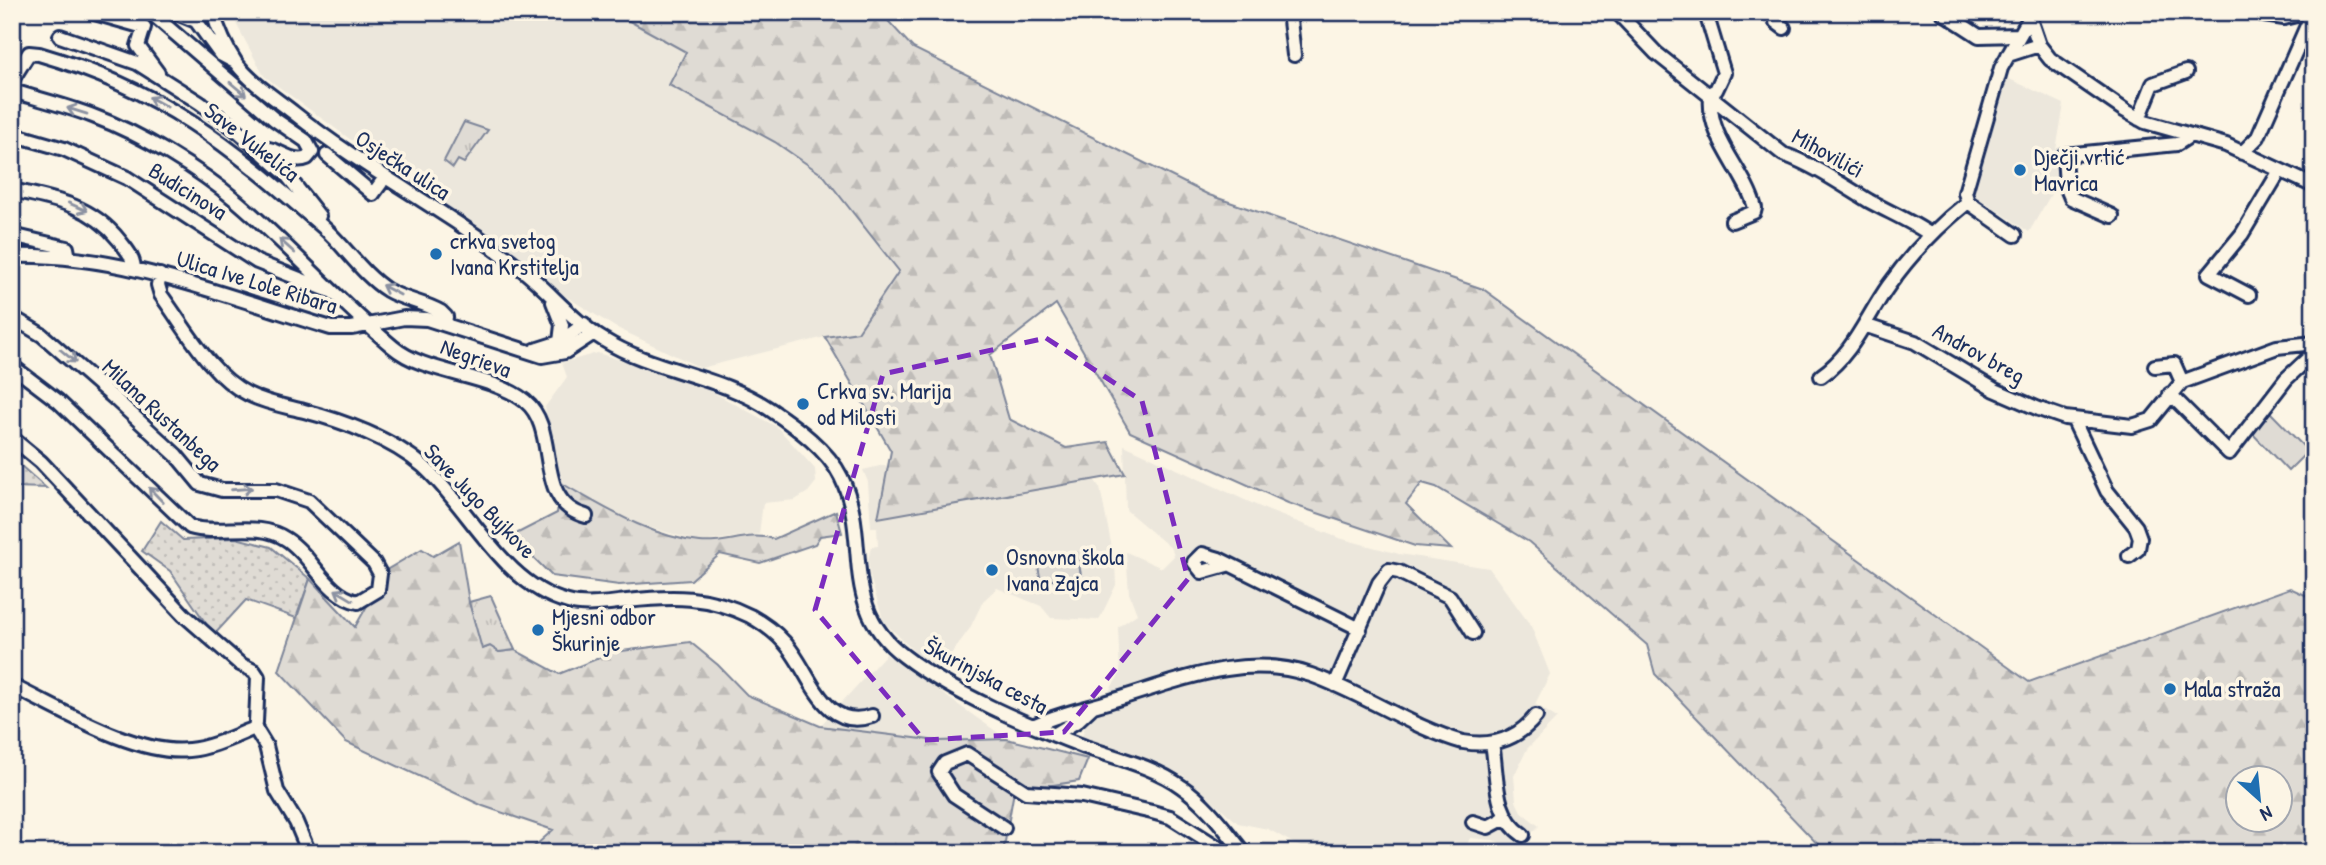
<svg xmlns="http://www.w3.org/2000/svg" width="2326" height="865" viewBox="0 0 2326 865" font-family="'Patrick Hand',sans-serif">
<defs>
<pattern id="grass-dots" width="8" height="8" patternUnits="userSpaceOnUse" patternTransform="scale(1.75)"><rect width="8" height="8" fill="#dfdbd4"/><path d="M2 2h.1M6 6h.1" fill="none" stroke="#bfbcb8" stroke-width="1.8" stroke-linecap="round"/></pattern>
<pattern id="forest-firs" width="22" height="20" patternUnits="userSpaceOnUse" patternTransform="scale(1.75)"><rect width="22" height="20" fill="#dfdbd4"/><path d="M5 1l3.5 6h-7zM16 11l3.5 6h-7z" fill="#bfbcb8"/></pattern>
<pattern id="park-tufts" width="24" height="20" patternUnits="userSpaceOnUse" patternTransform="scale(1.75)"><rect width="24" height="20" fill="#dfdbd4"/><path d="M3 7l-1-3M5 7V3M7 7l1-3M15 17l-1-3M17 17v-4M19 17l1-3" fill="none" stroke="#bfbcb8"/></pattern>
</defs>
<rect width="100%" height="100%" fill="#fcf5e5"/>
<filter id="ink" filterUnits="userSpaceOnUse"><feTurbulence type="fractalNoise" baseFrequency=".0143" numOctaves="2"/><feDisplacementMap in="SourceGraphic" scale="14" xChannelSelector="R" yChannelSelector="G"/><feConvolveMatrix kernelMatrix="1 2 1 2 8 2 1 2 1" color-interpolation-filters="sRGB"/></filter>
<g filter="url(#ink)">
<path fill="#ece7dc" d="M230 12H613L686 52 669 85 775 142 834 185 899 271 858 332 825 337 701 368 615 327 554 289 264 76Z
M2007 78 2064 104 2056 150 2062 192 2054 189 2029 232 1985 202 1981 204 1974 194Z
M597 353 694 382 777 427 815 469 816 482 808 492 795 500 763 503 759 534 701 542 634 523 561 483 545 407 567 377 562 363Z
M1124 445 1269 511 1339 538 1399 554 1489 568 1531 626 1550 674 1535 704 1557 718 1527 749 1514 776 1516 801 1521 812 1539 826 1515 849 1493 840 1470 838 1463 853H1311L1268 829 1238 823 1184 776 1157 762 1085 741 1082 737 1087 719 1111 707 1109 691 1120 674 1118 627 1137 614 1129 593 1126 552 1162 568 1174 556 1172 549 1126 510Z
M884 465 896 469 1091 475 1100 488 1115 563 1116 585 1099 620 1051 618 1041 606 997 588 983 601 970 628 942 667 918 655 884 622 870 577 868 560 871 547 878 546 877 527H871L868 482 863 470Z
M886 654 1007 739 938 741 820 726Z"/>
<path fill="url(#grass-dots)" stroke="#7d8599" stroke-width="2" d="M12 458 46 488 12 487Z
M161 521 183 540 236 538 271 547 310 579 296 618 246 600 214 635 170 571 142 551Z"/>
<path fill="url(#forest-firs)" stroke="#7d8599" stroke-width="2" fill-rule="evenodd" d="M613 12H880L913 48 1209 195 1483 289 2029 682 2290 588 2314 599V853H1826L1655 674 1647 645 1529 542 1436 487 1422 483 1406 504 1451 549 1415 546 1288 503 1130 432 1056 304 990 355 1009 419 1066 448 1108 442 1125 474 878 518 891 451 825 337 858 332 899 271 824 176 775 142 669 85 686 52ZM2238 778H2280V820H2238Z
M561 483C604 507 650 537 700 542 726 545 748 531 774 539L836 511 842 533 820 536 815 544 760 563 720 554 691 580 619 585 552 576 512 536 557 513Z
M459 541 469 602 483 649 490 646 499 652 515 650 559 674 614 652 690 642 718 665 747 695 820 726 938 741 1007 739 1088 759 1079 781 1014 791 1003 853H527L553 830 483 806 346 742 279 671 310 579 355 627 388 569 422 549 433 556Z"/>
<path fill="url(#park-tufts)" stroke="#7d8599" stroke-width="2" d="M464 122 488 130 464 163 458 160 453 168 444 161Z
M491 596 515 650 499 652 490 646 482 649 469 602Z"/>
<path fill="#dfdbd4" stroke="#7d8599" stroke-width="2" d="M2270 412 2308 451 2288 471 2250 431Z
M1077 553 1081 575 1041 582 1037 561Z"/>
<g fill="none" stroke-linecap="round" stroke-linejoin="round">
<g stroke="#1b2f5e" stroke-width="18">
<path id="minor" d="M91 12 144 27 138 46 158 73
M150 12 274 119 306 141 312 152 307 158C290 165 277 145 259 149
M174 12 196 21 220 54 235 62
M213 12C218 30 226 48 236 63 251 83 275 98 294 113 365 170 448 211 519 267 549 290 572 321 604 340 656 372 720 375 771 410 796 427 828 450 841 477 872 539 837 606 904 656 953 694 1028 725 1085 747 1117 758 1155 767 1182 787 1207 804 1225 830 1244 853
M1289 12 1294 55
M1617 12 1656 53 1783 154C1814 165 1841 184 1869 201 1891 213 1911 221 1931 235
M1776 12V22L1784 28
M1942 12 1979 36 2019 35
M2264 15 2284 18 2309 12
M2030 19 2039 45 2050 59 2124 110 2145 122 2226 145 2314 186
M1708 20 1724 73 1716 90 1708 94
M60 36 137 63 200 103 238 131 286 174 319 216
M2008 55 2039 45
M12 80 29 53 39 54C163 90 228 144 323 227 345 246 362 274 387 290 404 300 424 302 441 312L446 317 445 323
M12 91C39 99 67 106 93 116 142 134 199 169 238 202 292 248 339 302 393 347 426 375 489 373 525 401 561 430 532 502 586 516
M1711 97C1707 138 1745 170 1755 208L1754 212 1732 221
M2139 119 2153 84 2186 72
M12 134 64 149 127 178 257 262 330 291
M2242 153 2258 137 2313 12
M327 155 373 194 381 183
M12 190C55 199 91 205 119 240 126 249 133 256 134 268
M1968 202 2015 235
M2112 216 2071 198 2066 186 2064 155 2177 144 2191 135
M12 235 67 248 69 258
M12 256C123 253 227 297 331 328H352L404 318 427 319 542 356 565 352 594 333
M160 275 158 285 161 295C186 329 210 375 248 394 266 403 284 406 304 411 343 421 392 439 423 466 470 508 503 585 568 602 586 607 608 603 627 601 672 596 708 595 750 616 761 622 775 632 784 642 810 669 822 733 872 716
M2249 295 2209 274 2242 234 2279 172
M553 302 562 325 560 342
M12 317 42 335 113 397 176 455 200 484 222 490H276L309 501 374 563 380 574 378 590 358 602C326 596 313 556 286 539 257 520 221 536 190 527L58 401 12 366
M1864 325 1915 342 1995 390 2039 409 2065 418 2132 426 2151 420 2182 382 2277 347 2314 343
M535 350 560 342 584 324
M2155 366 2174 364 2182 382
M1821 376C1854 353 1866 317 1889 285 1911 254 1938 226 1968 202L1965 193 2001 68 2033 12
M2170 394 2229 453 2286 379 2314 353
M2073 419 2107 491 2136 527 2140 538 2138 549 2129 556
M12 438 41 462 184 615 240 664 254 671 258 677 256 722 255 728C235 736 211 748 189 750 136 756 60 709 12 686
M1227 565 1202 572 1194 562 1202 554 1219 559 1360 629
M1335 685 1379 583 1389 570 1399 572 1450 597 1473 633
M1033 726C1060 713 1086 709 1114 700 1178 681 1243 652 1311 675 1363 693 1410 727 1463 742 1492 747 1517 740 1536 716
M255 728 266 746 277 791 296 822 309 853
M1054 735 1077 721 1092 707
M1492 743C1498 776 1492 814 1523 835
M1473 822 1488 827 1505 818
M1004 828 954 795 939 772 945 763 967 754 1026 792 1082 796 1152 812 1170 817 1227 853"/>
</g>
<use href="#minor" stroke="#fcf5e5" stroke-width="12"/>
</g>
<defs><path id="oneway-shaft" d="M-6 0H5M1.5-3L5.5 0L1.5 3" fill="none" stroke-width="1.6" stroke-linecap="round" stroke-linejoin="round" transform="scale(1.75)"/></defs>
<g stroke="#8c92a2">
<use href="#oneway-shaft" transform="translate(238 89) rotate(40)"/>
<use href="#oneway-shaft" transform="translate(158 102) rotate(-151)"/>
<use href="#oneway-shaft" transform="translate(77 111) rotate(-163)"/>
<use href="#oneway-shaft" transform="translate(78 207) rotate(23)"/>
<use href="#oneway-shaft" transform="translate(287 246) rotate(-138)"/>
<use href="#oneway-shaft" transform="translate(391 290) rotate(-152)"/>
<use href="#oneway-shaft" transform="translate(68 356) rotate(40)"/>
<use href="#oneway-shaft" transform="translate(242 489) rotate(-4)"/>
<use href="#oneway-shaft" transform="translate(156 495) rotate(-134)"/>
<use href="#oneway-shaft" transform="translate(344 595) rotate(-149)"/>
</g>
</g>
<path fill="none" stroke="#7b2cbf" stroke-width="5" stroke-dasharray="14 9" stroke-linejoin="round" d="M1046 338 1142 401 1188 579 1064 732 924 740 815 610 883 374Z"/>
<g fill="#1f6fb2" stroke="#fcf5e5" stroke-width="2.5">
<circle cx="2020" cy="170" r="7"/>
<circle cx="436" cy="254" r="7"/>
<circle cx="803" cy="404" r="7"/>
<circle cx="992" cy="570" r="7"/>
<circle cx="538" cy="630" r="7"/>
<circle cx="2170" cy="689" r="7"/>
</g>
<g text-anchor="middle" stroke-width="7" stroke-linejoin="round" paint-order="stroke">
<g font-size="23" fill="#1b2f5e" stroke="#fcf5e5">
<text transform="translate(252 142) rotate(38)" y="8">Save Vukelića</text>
<text transform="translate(1828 153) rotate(29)" y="8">Mihovilići</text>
<text transform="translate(403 165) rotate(33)" y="8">Osječka ulica</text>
<text transform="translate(188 191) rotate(32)" y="8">Budicinova</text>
<text transform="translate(257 282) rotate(17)" y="8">Ulica Ive Lole Ribara</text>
<text transform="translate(1979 353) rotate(29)" y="8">Androv breg</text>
<text transform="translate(476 358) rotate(20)" y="8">Negrieva</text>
<text transform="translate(162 415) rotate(43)" y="8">Milana Rustanbega</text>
<text transform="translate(480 501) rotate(46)" y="8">Save Jugo Bujkove</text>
<text transform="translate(986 676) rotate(28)" y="8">Škurinjska cesta</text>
</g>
<g font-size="23" fill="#1b2f5e" stroke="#fcf5e5" text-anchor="start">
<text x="2034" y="165">Dječji vrtić<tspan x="2034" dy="26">Mavrica</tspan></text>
<text x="450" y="249">crkva svetog<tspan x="450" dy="26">Ivana Krstitelja</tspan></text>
<text x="817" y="399">Crkva sv. Marija<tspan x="817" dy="26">od Milosti</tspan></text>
<text x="1006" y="565">Osnovna škola<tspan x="1006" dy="26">Ivana Zajca</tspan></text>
<text x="552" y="625">Mjesni odbor<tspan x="552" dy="26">Škurinje</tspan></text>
<text x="2184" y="697">Mala straža</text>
</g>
</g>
<rect width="2326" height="865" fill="none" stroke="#fcf5e5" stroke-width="42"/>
<rect x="21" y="21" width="2284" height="823" fill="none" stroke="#1b2f5e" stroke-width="2.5" filter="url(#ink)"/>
<g transform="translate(2259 799) rotate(153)"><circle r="33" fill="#fcf5e5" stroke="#a2a6af" stroke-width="2"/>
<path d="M0-5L12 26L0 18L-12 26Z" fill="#1f6fb2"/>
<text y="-10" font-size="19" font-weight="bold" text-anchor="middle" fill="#1b2f5e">N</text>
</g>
</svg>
